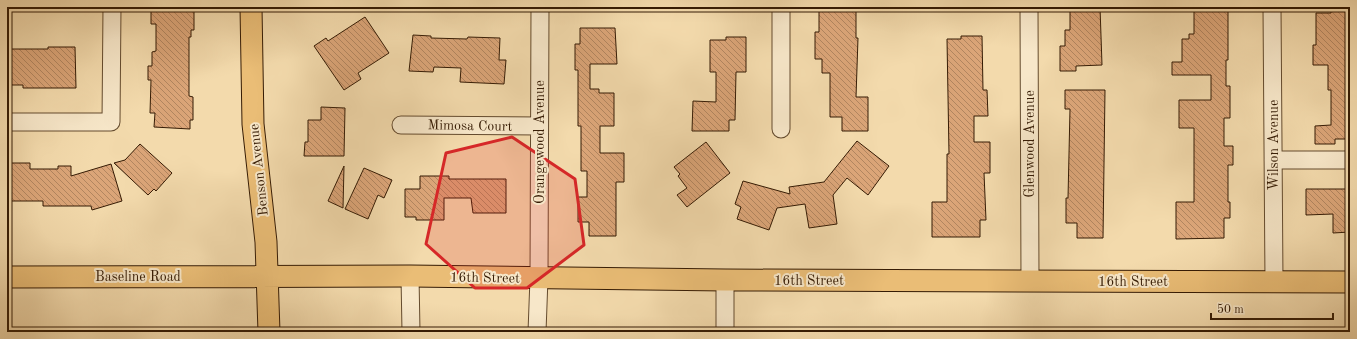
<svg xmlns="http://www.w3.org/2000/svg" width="1357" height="339" viewBox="0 0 1357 339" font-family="'Old Standard TT',serif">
<defs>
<pattern id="building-back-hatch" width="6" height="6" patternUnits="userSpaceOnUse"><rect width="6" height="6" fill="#dba578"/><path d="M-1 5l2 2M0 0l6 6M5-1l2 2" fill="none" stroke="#b28660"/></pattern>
</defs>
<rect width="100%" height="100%" fill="#f3daac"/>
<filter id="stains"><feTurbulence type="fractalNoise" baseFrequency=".005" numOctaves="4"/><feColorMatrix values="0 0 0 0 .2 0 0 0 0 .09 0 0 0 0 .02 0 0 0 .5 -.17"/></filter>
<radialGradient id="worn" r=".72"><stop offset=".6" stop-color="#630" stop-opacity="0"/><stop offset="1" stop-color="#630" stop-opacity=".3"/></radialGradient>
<path fill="url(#building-back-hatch)" stroke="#351b04" d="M151 7H194V30H191V37H189V96L193 97V120H190V129L154 127 155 113H150L151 80H148V66H152V52L156 51V24H151Z
M819 7H856V38H858L856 97H868V131H842V117H830V73H822V59H815V32H819Z
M1070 7H1100L1102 65 1076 66V71H1060V46H1065V30H1070Z
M1194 7H1228V60H1226V86H1230V118H1224V146H1233V165H1228V202H1230V218H1224V238L1176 239V202H1194V128H1179V100H1211V75H1172V62H1182V39H1189V34H1194Z
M1331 7H1350V139H1335V144H1315V126L1331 125V90H1328V65H1313V45H1316V13H1331Z
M365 17 389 53 358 73 361 79 344 90 314 46 326 38 328 41Z
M580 28H615L617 64H590V89H599V93H614V126H600V153H624V182H616V236H589V222H578V197H587V171H581V126H578V70H575V44H580Z
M413 35 431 36V38L467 39 468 37 500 38 499 60H506L504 84 460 82 461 68 434 67 433 72 409 71Z
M961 36H982L983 90H987L988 116H974V142H990V173H984L986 220H980V237H932V202H947V154H949L947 39H961Z
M726 37H746V72H736L735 120H729V131H692L693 101 716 102V72H710V40H726Z
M48 47H75L76 88H23V85H9L10 49H48Z
M1065 90H1105L1103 238H1077V223H1066V198H1068L1070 109H1065Z
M321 107 345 108 344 156H304L305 142H308V120H321Z
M857 141 889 166 868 195 847 178 833 195 837 224 809 228 805 204 777 208 769 230 737 219 741 207 735 204 743 181 790 194 789 187 824 182Z
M706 142 730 173 687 207 677 195 687 188 678 176 680 174 674 167Z
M140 144 172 173 156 191 154 189 148 195 114 163 125 160Z
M12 163H30V169H58V166H71V176L111 164 122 201 92 210 91 206H43V201H7V164Z
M344 166 343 208 328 201Z
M364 168 392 180 384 198 378 195 368 219 345 209Z
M420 176H449V179H506V213H473L471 198H444V220H416V217H405V189H420Z
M1306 189H1347L1350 232 1333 233V214L1306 215Z"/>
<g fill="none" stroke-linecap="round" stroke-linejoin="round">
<g stroke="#644b2e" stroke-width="19">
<path id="minor" d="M1029 7 1030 281
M1272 7 1274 282
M7 122H111L112 7
M401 125 539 126
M781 129V7
M1273 160H1350
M410 276 411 332
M725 280V332
M537 332 539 278 540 7"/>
</g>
<g stroke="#351b04" stroke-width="23">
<path id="major" d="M251 7 253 124 266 242 269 332
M7 277 410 276 725 280 1350 282"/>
</g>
<use href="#minor" stroke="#f7e7c9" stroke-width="17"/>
<use href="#major" stroke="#eabd76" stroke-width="21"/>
</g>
<path fill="#d62828" fill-opacity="0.2" stroke="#d62828" stroke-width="3" stroke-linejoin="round" d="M512 137 575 179 584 245 527 288H475L426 244 446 153Z"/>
<g text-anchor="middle" stroke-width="4" stroke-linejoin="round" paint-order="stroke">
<g font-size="14" fill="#351b04" stroke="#f7e7c9">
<text transform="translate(470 125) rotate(1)" y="5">Mimosa Court</text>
<text transform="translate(539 142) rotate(-90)" y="5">Orangewood Avenue</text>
<text transform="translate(1029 144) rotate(-90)" y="5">Glenwood Avenue</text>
<text transform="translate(1273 145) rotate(-90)" y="5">Wilson Avenue</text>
<text transform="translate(258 170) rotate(-96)" y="5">Benson Avenue</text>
<text x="138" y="281">Baseline Road</text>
<text transform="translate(485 277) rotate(1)" y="5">16th Street</text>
<text x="809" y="285">16th Street</text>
<text x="1133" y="286">16th Street</text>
</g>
</g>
<rect width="1357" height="339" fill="none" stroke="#f3daac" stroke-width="24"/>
<rect x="8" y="8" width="1341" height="323" fill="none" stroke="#351b04" stroke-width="2"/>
<rect x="12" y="12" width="1333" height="315" fill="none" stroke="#351b04"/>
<path d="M1211 313v6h122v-6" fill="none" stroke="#351b04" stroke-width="2"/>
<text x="1217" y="313" font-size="12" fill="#351b04" stroke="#f7e7c9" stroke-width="3" paint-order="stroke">50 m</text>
<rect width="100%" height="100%" filter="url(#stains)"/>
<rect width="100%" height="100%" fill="url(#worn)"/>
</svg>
